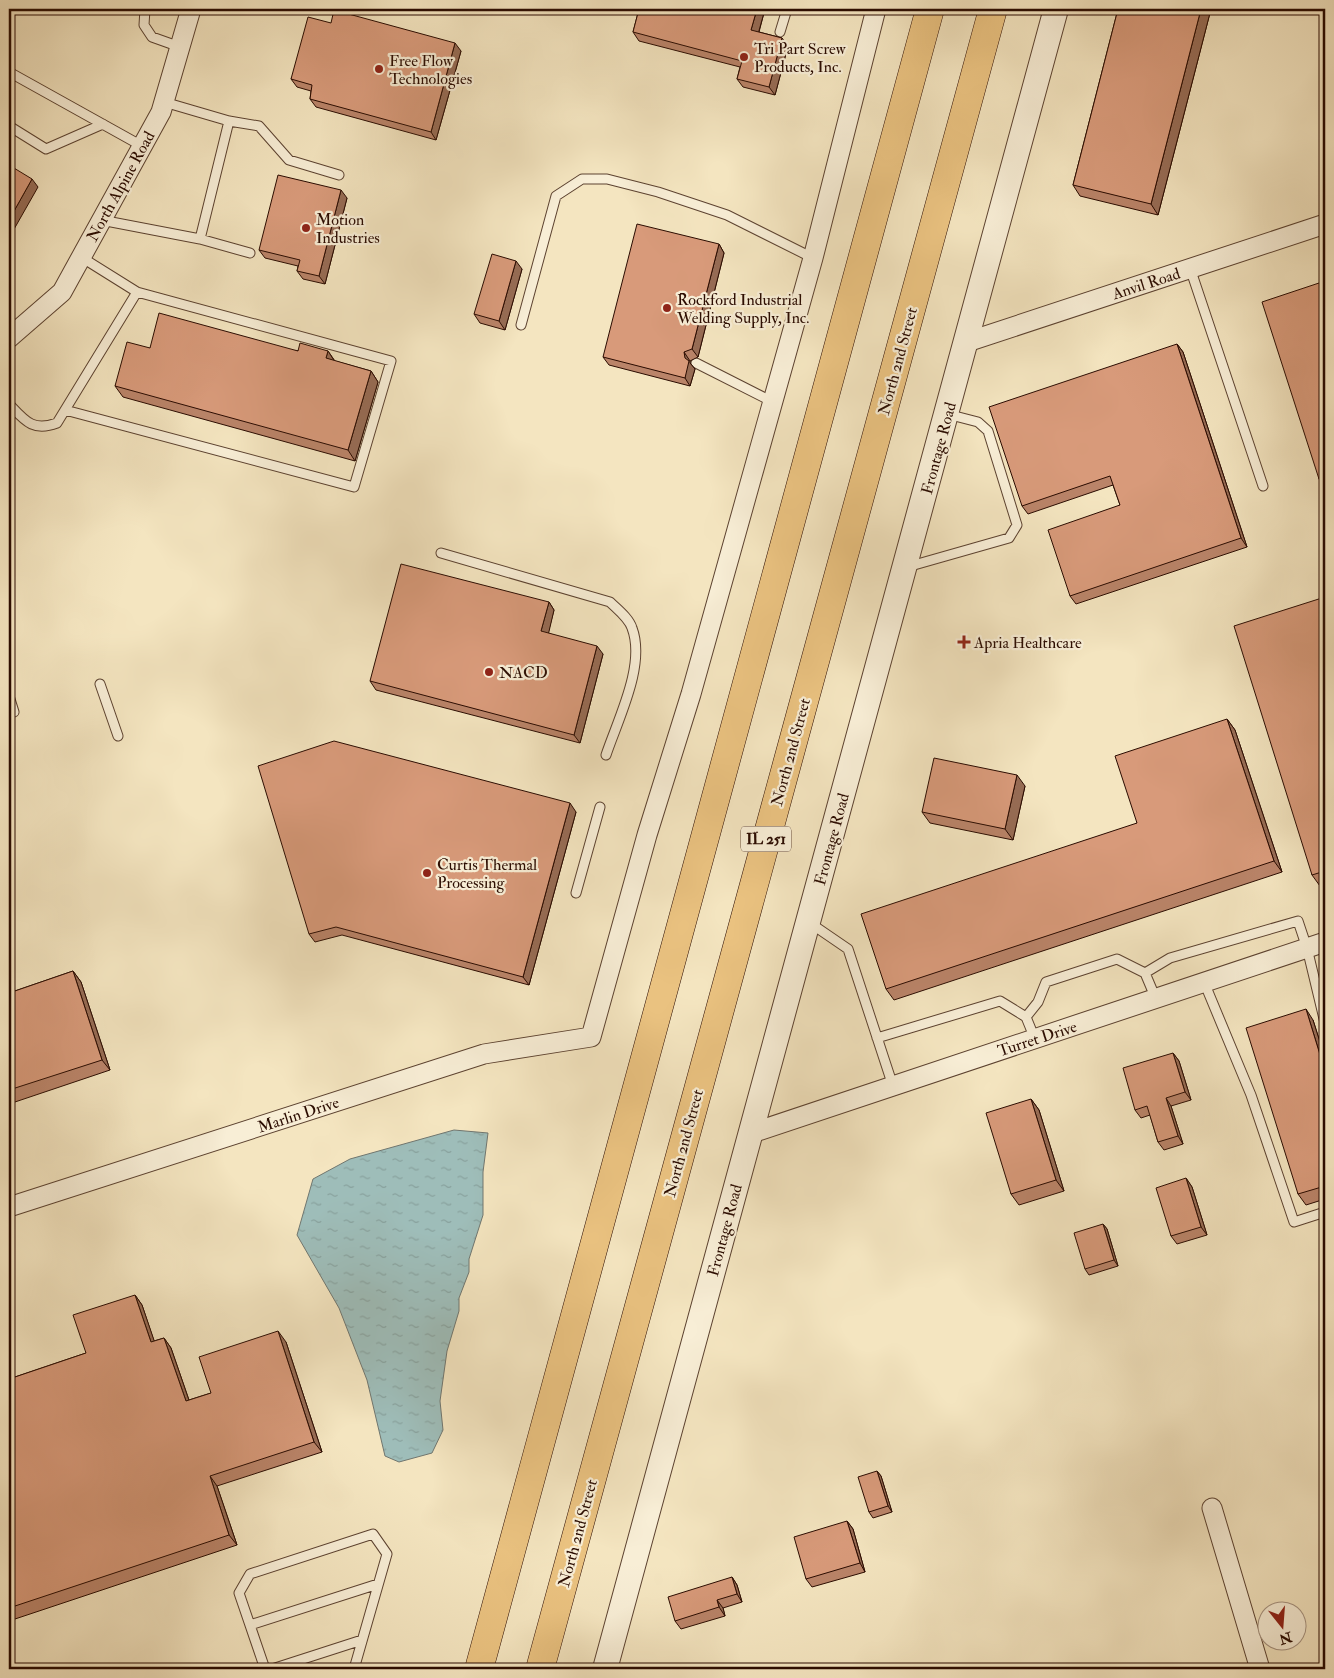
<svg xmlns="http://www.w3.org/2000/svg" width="1334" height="1678" viewBox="0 0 1334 1678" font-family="'IM FELL Double Pica',serif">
<defs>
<pattern id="water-ripples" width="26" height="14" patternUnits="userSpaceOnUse" patternTransform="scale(1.25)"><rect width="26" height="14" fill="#9ebdb9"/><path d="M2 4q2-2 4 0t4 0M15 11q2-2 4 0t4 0" fill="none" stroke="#88a19d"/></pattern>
</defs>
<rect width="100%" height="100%" fill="#f4e5c0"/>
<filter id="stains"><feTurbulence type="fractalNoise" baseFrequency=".004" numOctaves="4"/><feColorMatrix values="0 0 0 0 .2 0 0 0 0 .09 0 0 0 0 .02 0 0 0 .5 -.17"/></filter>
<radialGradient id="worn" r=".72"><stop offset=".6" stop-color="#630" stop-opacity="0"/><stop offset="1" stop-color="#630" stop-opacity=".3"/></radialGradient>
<path fill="url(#water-ripples)" stroke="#70766f" d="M454 1130 488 1133 483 1172V1215L469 1259V1272L459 1298V1311L447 1351 440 1401 443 1430 432 1453 399 1462 385 1456 367 1380 339 1308 297 1235 313 1179 350 1159Z"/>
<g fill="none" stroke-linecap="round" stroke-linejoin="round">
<g stroke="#5c4230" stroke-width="11">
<path id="service" d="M145 9 144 25 152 37 180 47
M780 32 787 9
M9 72 142 146
M164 102 229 121 259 126 289 160 339 175
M9 126 46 149 103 124
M101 220 200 239 250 253
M200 239 229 121
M1190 268 1263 486
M521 325 556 196 582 179H607L658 192 727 215 813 258
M696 363 771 401
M9 404C25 421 33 432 57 423L137 292 81 257
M65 410 354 487 391 361 137 292
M441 553 610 602C617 609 629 618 632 628 646 665 618 719 606 755
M907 567 1009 538 1017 525 988 431 978 422 947 414
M100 684 118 736
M9 696 14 712 9 714
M576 893 600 807
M810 923 848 949 893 1086
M1145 973 1170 958 1298 921 1307 948 1325 1023
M1204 982 1251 1095 1294 1222 1325 1212
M1026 1017 1038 1002 1046 982 1117 959 1145 973 1156 999
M877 1038 1000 1001 1026 1017 1035 1039
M250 1625 378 1584
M265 1669 239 1593 250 1574 373 1534 387 1554 354 1669
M272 1669 362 1640"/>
</g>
<g stroke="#5c4230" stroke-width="21">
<path id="minor" d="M9 338 62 292 161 112 191 9
M967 342 1325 224
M749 1134 1325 942
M9 1207 484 1054 591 1037 647 835 691 694 813 258 876 9
M1212 1508 1260 1669"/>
</g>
<g stroke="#5c4230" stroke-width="26">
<path id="tertiary" d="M605 1669 1056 9"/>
</g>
<g stroke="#2a0b00" stroke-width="29">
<path id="primary" d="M479 1669 930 9
M540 1669 993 9"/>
</g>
<use href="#service" stroke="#f8eed6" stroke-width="9"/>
<use href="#minor" stroke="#f8eed6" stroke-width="19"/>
<use href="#tertiary" stroke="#f8eed6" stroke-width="24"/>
<use href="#primary" stroke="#eac280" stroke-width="28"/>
</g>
<path fill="#ba8469" stroke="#2a0b00" d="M639 9H765L759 32 782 38 788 46 775 95 743 87 737 79 740 67 639 41 633 32Z
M1118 9H1211L1158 215 1080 196 1073 185Z
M331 23 461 51 436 140 316 107 310 99 311 91 297 87 291 79Z
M347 198 325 284 303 279 297 271 298 266 265 258 259 250Z
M719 244 724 253 698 357 690 361V363L695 369 690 386 609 365 603 357Z
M522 269 505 330 480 323 474 314Z
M1325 281V489L1319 479Z
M1177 344 1183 352 1247 547 1076 604 1070 596 1120 505 1113 485 1028 514 1022 506Z
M150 348 328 351 335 361 371 371 378 382 355 461 123 397 115 386Z
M1325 597V885L1320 886 1312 875Z
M549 602 554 610 548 633 603 654 580 743 376 690 370 681Z
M1227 719 1235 730 1282 872 894 1000 886 989 1137 823Z
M1025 786 1013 840 930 823 922 812Z
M576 812 529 985 342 935 315 942 309 934Z
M73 971 81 982 110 1070 9 1104V993Z
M1313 1020 1325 1058V1199L1306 1205 1298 1194Z
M1173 1053 1179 1061 1191 1100 1171 1106 1183 1144 1164 1150 1158 1142 1150 1115 1141 1118 1135 1110Z
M1031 1099 1039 1110 1064 1191 1019 1205 1011 1194Z
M1186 1178 1192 1187 1207 1235 1177 1244 1171 1236Z
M1103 1224 1107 1229 1118 1266 1089 1275 1085 1269Z
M135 1295 142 1305 154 1341 164 1338 171 1348 189 1400 211 1393 286 1342 322 1452 217 1486 237 1545 9 1621V1379L86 1353Z
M877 1471 881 1476 892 1512 873 1518 869 1512Z
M847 1521 853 1529 865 1572 812 1587 806 1579Z
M732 1577 737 1585 742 1602 723 1608 725 1616 681 1629 675 1621Z"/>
<path fill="#976c55" stroke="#2a0b00" d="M757 9H765L757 38 751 30Z
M1201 9H1211L1158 215 1151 204Z
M782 38 788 46 775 95 769 87Z
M455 43 461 51 436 140 431 132Z
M32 179 38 187 9 238V220Z
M341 190 347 198 325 284 319 276Z
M719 244 724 253 698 357 692 349Z
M516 261 522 269 505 330 499 321Z
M1177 344 1183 352 1247 547 1241 538Z
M328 351 335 362 326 358Z
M684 352 690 361V363L695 369 690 386 685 378Z
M371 371 378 382 355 461 348 450Z
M549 602 554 610 547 640 541 631Z
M597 646 603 654 580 743 574 735Z
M1227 719 1235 730 1282 872 1274 861Z
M1017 775 1025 786 1013 840 1005 829Z
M570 803 576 812 529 985 523 977Z
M73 971 81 982 110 1070 102 1060Z
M1306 1009 1313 1020 1325 1058V1071Z
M1173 1053 1179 1061 1191 1100 1185 1092Z
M1166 1098 1171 1106 1183 1144 1178 1136Z
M1031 1099 1039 1110 1064 1191 1056 1180Z
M1186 1178 1192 1187 1207 1235 1201 1227Z
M1103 1224 1107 1229 1118 1266 1114 1260Z
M135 1295 142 1305 158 1352 151 1342Z
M278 1331 286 1342 322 1452 314 1442Z
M164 1338 171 1348 193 1412 186 1401Z
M877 1471 881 1476 892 1512 888 1506Z
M210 1476 217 1486 237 1545 229 1535Z
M847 1521 853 1529 865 1572 860 1563Z
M732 1577 737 1585 742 1602 737 1594Z
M717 1600 723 1608 725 1616 719 1607Z"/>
<path fill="#d89a7a" stroke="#2a0b00" d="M639 9H757L751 30 782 38 769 87 737 79 742 61 633 32Z
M1118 9H1201L1151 204 1073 185Z
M334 10 455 43 431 132 310 99 312 85 291 79 308 17 331 23Z
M9 165 32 179 9 220Z
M278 175 341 190 319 276 297 271 300 260 259 250Z
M637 224 719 244 692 349 684 352 685 358 689 361 685 378 603 357Z
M492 254 516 261 499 321 474 314Z
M1325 281V477L1319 479 1262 302Z
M159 313 298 351 300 343 328 351 326 358 371 371 348 450 115 386 127 342 150 348Z
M1177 344 1241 538 1070 596 1048 530 1120 505 1110 476 1022 506 989 407Z
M401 564 549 602 541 631 597 646 574 735 370 681Z
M1325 597V871L1312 875 1234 626Z
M1227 719 1274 861 886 989 861 914 1137 823 1115 756Z
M334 741 570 803 523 977 336 927 309 934 258 766Z
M934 758 1017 775 1005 829 922 812Z
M73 971 102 1060 9 1090V993Z
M1306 1009 1325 1071V1186L1298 1194 1246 1028Z
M1173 1053 1185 1092 1166 1098 1178 1136 1158 1142 1147 1106 1135 1110 1123 1068Z
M1031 1099 1056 1180 1011 1194 986 1113Z
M1186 1178 1201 1227 1171 1236 1156 1188Z
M1103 1224 1114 1260 1085 1269 1074 1233Z
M135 1295 151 1342 164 1338 186 1401 211 1393 199 1357 278 1331 314 1442 210 1476 229 1535 9 1608V1379L86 1353 73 1315Z
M877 1471 888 1506 869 1512 858 1477Z
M847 1521 860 1563 806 1579 794 1537Z
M732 1577 737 1594 717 1600 719 1607 675 1621 668 1597Z"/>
<g fill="#8f2418" stroke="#f8eed6" stroke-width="2">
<circle cx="744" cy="57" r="5"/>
<circle cx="379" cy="69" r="5"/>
<circle cx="306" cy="228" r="5"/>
<circle cx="667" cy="308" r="5"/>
<path d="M961.5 634.5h5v5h5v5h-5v5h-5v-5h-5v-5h5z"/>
<circle cx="489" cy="672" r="5"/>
<circle cx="427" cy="873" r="5"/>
</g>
<g text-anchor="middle" stroke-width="4.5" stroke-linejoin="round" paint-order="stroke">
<rect fill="#f8eed6" stroke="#684f40" stroke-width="1" x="741" y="826.5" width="50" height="25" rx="4"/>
<g font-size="15" font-weight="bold" fill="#2a0b00">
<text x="766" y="844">IL 251</text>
</g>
<g font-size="16" fill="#2a0b00" stroke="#f8eed6" text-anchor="start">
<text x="754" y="54">Tri Part Screw<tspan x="754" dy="18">Products, Inc.</tspan></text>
<text x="389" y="66">Free Flow<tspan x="389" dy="18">Technologies</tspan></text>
<text x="316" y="225">Motion<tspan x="316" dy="18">Industries</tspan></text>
<text x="677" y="305">Rockford Industrial<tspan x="677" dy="18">Welding Supply, Inc.</tspan></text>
<text x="974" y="648">Apria Healthcare</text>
<text x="499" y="678">NACD</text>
<text x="437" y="870">Curtis Thermal<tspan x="437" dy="18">Processing</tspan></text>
</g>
<g font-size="16" fill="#2a0b00" stroke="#f8eed6">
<text transform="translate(120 186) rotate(-61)" y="6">North Alpine Road</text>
<text transform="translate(1146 283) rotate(-18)" y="6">Anvil Road</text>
<text transform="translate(897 361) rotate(-75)" y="6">North 2nd Street</text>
<text transform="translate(938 448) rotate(-75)" y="6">Frontage Road</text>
<text transform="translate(790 752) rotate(-75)" y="6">North 2nd Street</text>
<text transform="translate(831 839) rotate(-75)" y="6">Frontage Road</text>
<text transform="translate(1037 1038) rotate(-18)" y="6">Turret Drive</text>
<text transform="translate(298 1114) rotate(-18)" y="6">Marlin Drive</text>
<text transform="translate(683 1143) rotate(-75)" y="6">North 2nd Street</text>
<text transform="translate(724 1230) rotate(-75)" y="6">Frontage Road</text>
<text transform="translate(577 1533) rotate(-75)" y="6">North 2nd Street</text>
</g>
</g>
<rect width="1334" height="1678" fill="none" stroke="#f4e5c0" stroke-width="30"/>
<rect x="10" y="10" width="1314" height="1658" fill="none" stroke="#2a0b00" stroke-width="2.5"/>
<rect x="15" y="15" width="1304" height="1648" fill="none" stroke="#2a0b00"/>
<g transform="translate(1282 1626) rotate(163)"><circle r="24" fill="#f8eed6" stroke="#a69380"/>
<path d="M0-4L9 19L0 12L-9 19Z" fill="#8f2418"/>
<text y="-8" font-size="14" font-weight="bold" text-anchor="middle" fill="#2a0b00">N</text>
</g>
<rect width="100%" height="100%" filter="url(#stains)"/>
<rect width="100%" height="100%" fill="url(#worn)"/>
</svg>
